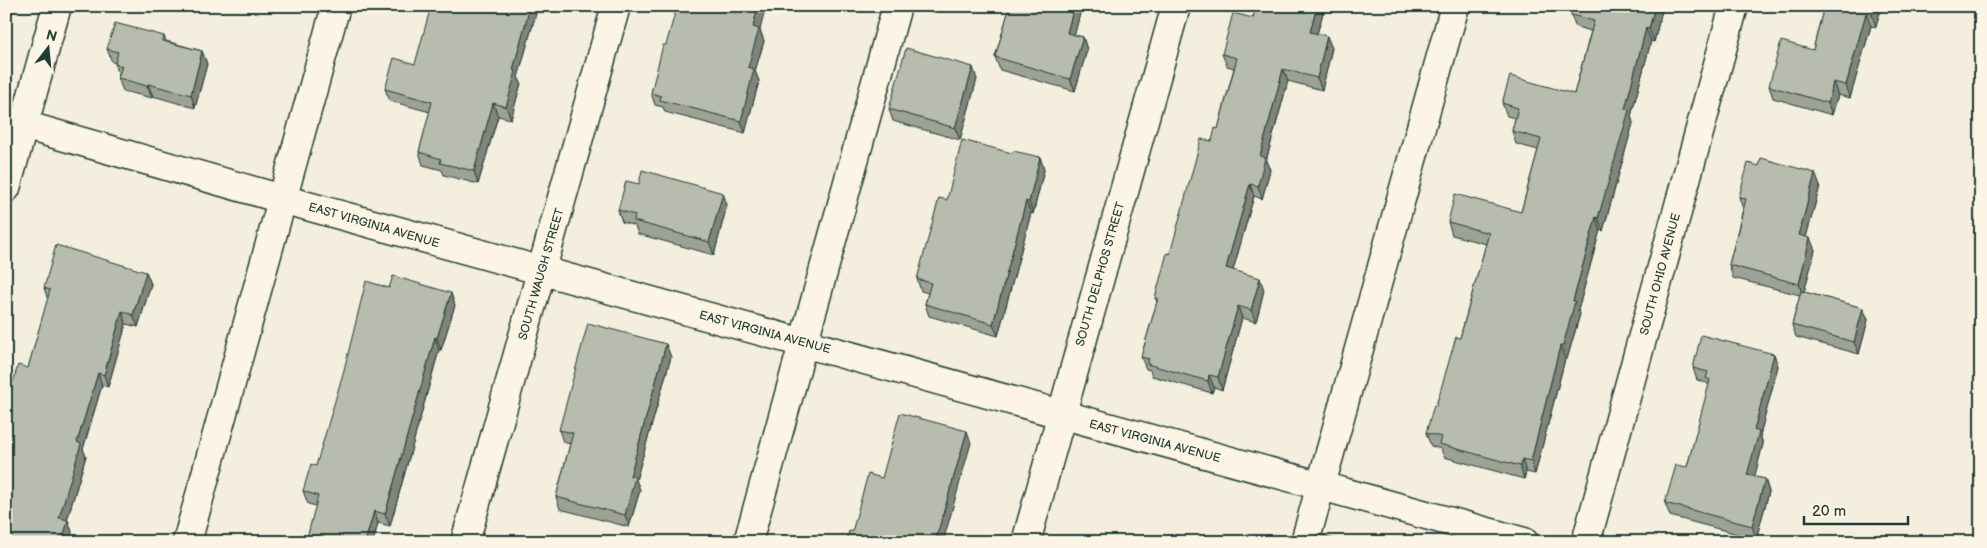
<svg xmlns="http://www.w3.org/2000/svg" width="1987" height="548" viewBox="0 0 1987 548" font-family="'Balsamiq Sans',sans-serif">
<rect width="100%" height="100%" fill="#f3eede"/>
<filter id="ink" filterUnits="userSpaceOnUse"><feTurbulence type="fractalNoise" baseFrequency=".02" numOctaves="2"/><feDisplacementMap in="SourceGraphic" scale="10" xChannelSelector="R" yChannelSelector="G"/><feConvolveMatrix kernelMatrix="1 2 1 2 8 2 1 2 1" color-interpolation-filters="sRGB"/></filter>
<g filter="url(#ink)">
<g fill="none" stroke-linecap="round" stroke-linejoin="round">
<g stroke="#1f3d34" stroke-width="31">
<path id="minor" d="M6 120 282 199 1524 542
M6 188 57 6
M187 542 336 6
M465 542 616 6
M748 542 897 6
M1026 542 1176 6
M1305 542 1455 6
M1586 542 1734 6"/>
</g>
<use href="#minor" stroke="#fcf5e5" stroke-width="28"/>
</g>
<path fill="#9ea296" stroke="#1f3d34" d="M538 6 518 77 521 83 511 119 498 116 478 184 444 175 442 170 423 165 419 152 430 112 390 101 385 89 415 64Z
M1007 6H1082L1074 35 1083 37 1087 50 1075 91 1000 70 995 57 1009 10Z
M1256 6H1325L1317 34 1332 48 1322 90 1288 81 1266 161 1270 170 1262 199 1254 196 1233 270 1264 290 1256 322 1242 318 1222 390 1214 387 1212 393 1152 376 1150 370 1146 369 1141 357 1157 302 1155 298 1170 254 1212 141 1218 129 1234 68 1227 66 1222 54 1253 18Z
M1574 6H1663L1654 42 1651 41 1631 116 1633 123 1603 231 1600 230 1578 310 1580 314 1567 359H1565L1535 474 1526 472 1524 479 1444 457 1441 449 1431 446 1426 433 1460 338 1486 244 1452 235 1448 222 1521 212 1538 150 1516 144 1512 131 1515 118 1507 116 1502 103 1574 94 1591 31 1576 27 1571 15Z
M1824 6H1881L1876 27 1871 26 1850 98 1838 95 1832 115 1773 98 1769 86 1813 50Z
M760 30 764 41 755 71 759 81 745 133 665 112 663 107 655 105 651 93 666 45Z
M164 36 166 41 202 51 207 64 195 108 153 96 152 98 123 91 118 78 119 75 115 64 116 63 112 62 107 49Z
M977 79 960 140 893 121 889 109Z
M1012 153 1040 157 1044 170 1033 214 1031 213 998 336 929 316 925 304 928 293 921 291 917 279Z
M639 184 723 193 727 205 714 255 638 234 635 226 622 222 618 210Z
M1820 186 1806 237 1815 250 1804 292 1863 308 1868 320 1859 354 1796 337 1792 325 1800 295 1733 278 1729 265 1743 209 1739 197Z
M146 272 151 284 138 327 126 324 108 387 102 385 83 449 86 456 67 520H68L72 532 10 412 7 402 28 368 48 300 44 288Z
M389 288 455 305 441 350H439L390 526 378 523 373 542H306L316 506 308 504 303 491 316 466Z
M1774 354 1778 366 1760 435 1763 444 1754 477 1765 479 1769 492 1756 539 1670 516 1665 503 1687 467 1709 386 1707 383 1697 380 1693 368Z
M671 357 636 480 640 490 629 527 560 509 556 497 570 444 563 442 559 430Z"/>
<path fill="#81847a" stroke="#1f3d34" d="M530 6H538L518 77 521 83 511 119 506 107 513 70Z
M758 6H766L760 30 764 41 755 71 759 81 745 133 741 121 753 27Z
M1074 6H1082L1072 45 1067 33Z
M1317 6H1325L1314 44 1310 32Z
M1655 6H1663L1654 42 1649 29Z
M1874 6H1881L1876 27 1872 15Z
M1866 13 1871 26 1850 98 1846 85Z
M1646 28 1651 41 1631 116 1633 123 1603 231 1598 218 1625 109Z
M1327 36 1332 48 1322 90 1317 78Z
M1083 37 1087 50 1075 91 1070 79Z
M202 51 207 64 195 108 191 95Z
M973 67 977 79 960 140 955 128Z
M1283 69 1288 81 1266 161 1270 170 1262 199 1258 186 1260 156Z
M1833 82 1838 95 1832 115 1828 103Z
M148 84 153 96 152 98 147 86Z
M493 103 498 116 478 184 474 171Z
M1040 157 1044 170 1033 214 1029 202Z
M1815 173 1820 186 1803 248 1799 235Z
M1250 184 1254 196 1230 281 1226 268Z
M723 193 727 205 714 255 709 242Z
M1026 201 1031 213 998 336 993 324Z
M1596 217 1600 230 1578 310 1580 314 1567 359 1563 346 1573 301Z
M1810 238 1815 250 1803 296 1799 284Z
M146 272 151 284 138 327 133 315Z
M1260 278 1264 290 1256 322 1251 310Z
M451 293 455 305 441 350 437 338Z
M1238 306 1242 318 1222 390 1218 377Z
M1863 308 1868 320 1859 354 1854 342Z
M122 311 126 324 108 387 104 375Z
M435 337 439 350 390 526 385 514Z
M666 344 671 357 636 480 640 490 629 527 625 515 630 476Z
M1560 346 1565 359 1535 474 1531 461Z
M1774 354 1778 366 1760 435 1763 444 1752 487 1747 475 1754 430Z
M98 373 102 385 83 449 86 456 64 530 59 518 77 442Z
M1209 375 1214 387 1212 393 1208 381Z
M967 431 971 443 943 542H935Z
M1522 459 1526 472 1524 479 1520 466Z
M1765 479 1769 492 1756 539 1752 526Z
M374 511 378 523 373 542H365Z
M68 520 72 532 70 542H62Z"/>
<path fill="#b8bcae" stroke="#1f3d34" d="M431 6H530L513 70 516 71 506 107 493 103 474 171 440 163 441 159 419 152 432 102 385 89 394 58 415 64Z
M677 6H758L753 27 759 29 748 67 754 69 741 121 660 100 661 96 651 93 663 45H666Z
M1010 6H1074L1067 33 1083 37 1070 79 995 57Z
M1256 6H1317L1310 32 1327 36 1317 78 1283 69 1260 156 1265 158 1258 186 1250 184 1226 268 1260 278 1251 310 1238 306 1218 377 1209 375 1208 381 1147 364 1149 359 1141 357 1158 298H1155L1167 253 1170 254 1201 139 1212 141 1215 128 1218 129 1237 58 1222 54 1233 13 1253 18Z
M1574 6H1655L1649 29 1646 28 1625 109 1629 110 1598 218 1596 217 1573 301H1575L1563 346H1560L1531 461 1522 459 1520 466 1439 444 1441 437 1426 433 1434 405 1436 406 1456 337 1460 338 1489 233 1448 222 1455 194 1521 212 1541 139 1512 131 1518 108 1502 103 1510 76 1574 94 1594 21 1571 15Z
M1824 6H1874L1872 15 1866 13 1846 85 1833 82 1828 103 1769 86 1781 41 1813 50Z
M115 23 164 36 163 41 202 51 191 95 148 84 147 86 118 78 122 66 115 64 118 52 107 49Z
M906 48 973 67 955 128 889 109Z
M962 140 1012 153 1013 151 1040 157 1029 202 1026 201 993 324 925 304 931 283 917 279 939 198 947 200Z
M1761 158 1815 173 1799 235 1810 238 1799 284 1729 265 1746 199 1739 197 1748 163 1759 166Z
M642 170 723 193 709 242 634 221 635 215 618 210 626 181 639 184Z
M56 245 146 272 133 315 122 311 104 375 98 373 77 442 81 444 59 518 68 520 62 542H6V425L12 404 7 402 18 365 28 368 50 290 44 288Z
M393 276 451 293 437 338 435 337 385 514 374 511 365 542H306L318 496 303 491 311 464 316 466 344 370 366 281 389 288Z
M1801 291 1863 308 1854 342 1792 325Z
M588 323 666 344 630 476 635 477 625 515 556 497 573 433 559 430Z
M1701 335 1774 354 1754 430 1759 432 1747 475 1765 479 1752 526 1665 503 1676 465 1687 467 1710 380 1706 378 1708 372 1693 368Z
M900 413 967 431 935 542H846L849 531 852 532 868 474 882 478Z
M1318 534 1344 542H1316Z"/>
</g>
<g text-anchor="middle" stroke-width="4" stroke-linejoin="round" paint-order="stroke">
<g font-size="12" fill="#1f3d34" stroke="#fcf5e5">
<text transform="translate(374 225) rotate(16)" y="4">EAST VIRGINIA AVENUE</text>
<text transform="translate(541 274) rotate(-74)" y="4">SOUTH WAUGH STREET</text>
<text transform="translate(1100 274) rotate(-74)" y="4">SOUTH DELPHOS STREET</text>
<text transform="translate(1660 274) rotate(-75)" y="4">SOUTH OHIO AVENUE</text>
<text transform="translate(765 332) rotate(15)" y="4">EAST VIRGINIA AVENUE</text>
<text transform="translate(1155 441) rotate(15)" y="4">EAST VIRGINIA AVENUE</text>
</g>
</g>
<rect width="1987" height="548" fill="none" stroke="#fcf5e5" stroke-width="25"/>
<rect x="12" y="12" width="1962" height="523" fill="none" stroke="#1f3d34" stroke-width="2" filter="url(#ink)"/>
<g transform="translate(48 48) rotate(16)" stroke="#fcf5e5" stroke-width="4" paint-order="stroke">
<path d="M0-4L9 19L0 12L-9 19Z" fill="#1f3d34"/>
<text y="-8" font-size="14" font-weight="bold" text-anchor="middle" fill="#1f3d34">N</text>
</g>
<path d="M1804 516v8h104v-8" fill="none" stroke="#1f3d34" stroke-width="2.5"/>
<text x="1812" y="516" font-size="15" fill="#1f3d34" stroke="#fcf5e5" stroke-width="4" paint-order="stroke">20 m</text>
</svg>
